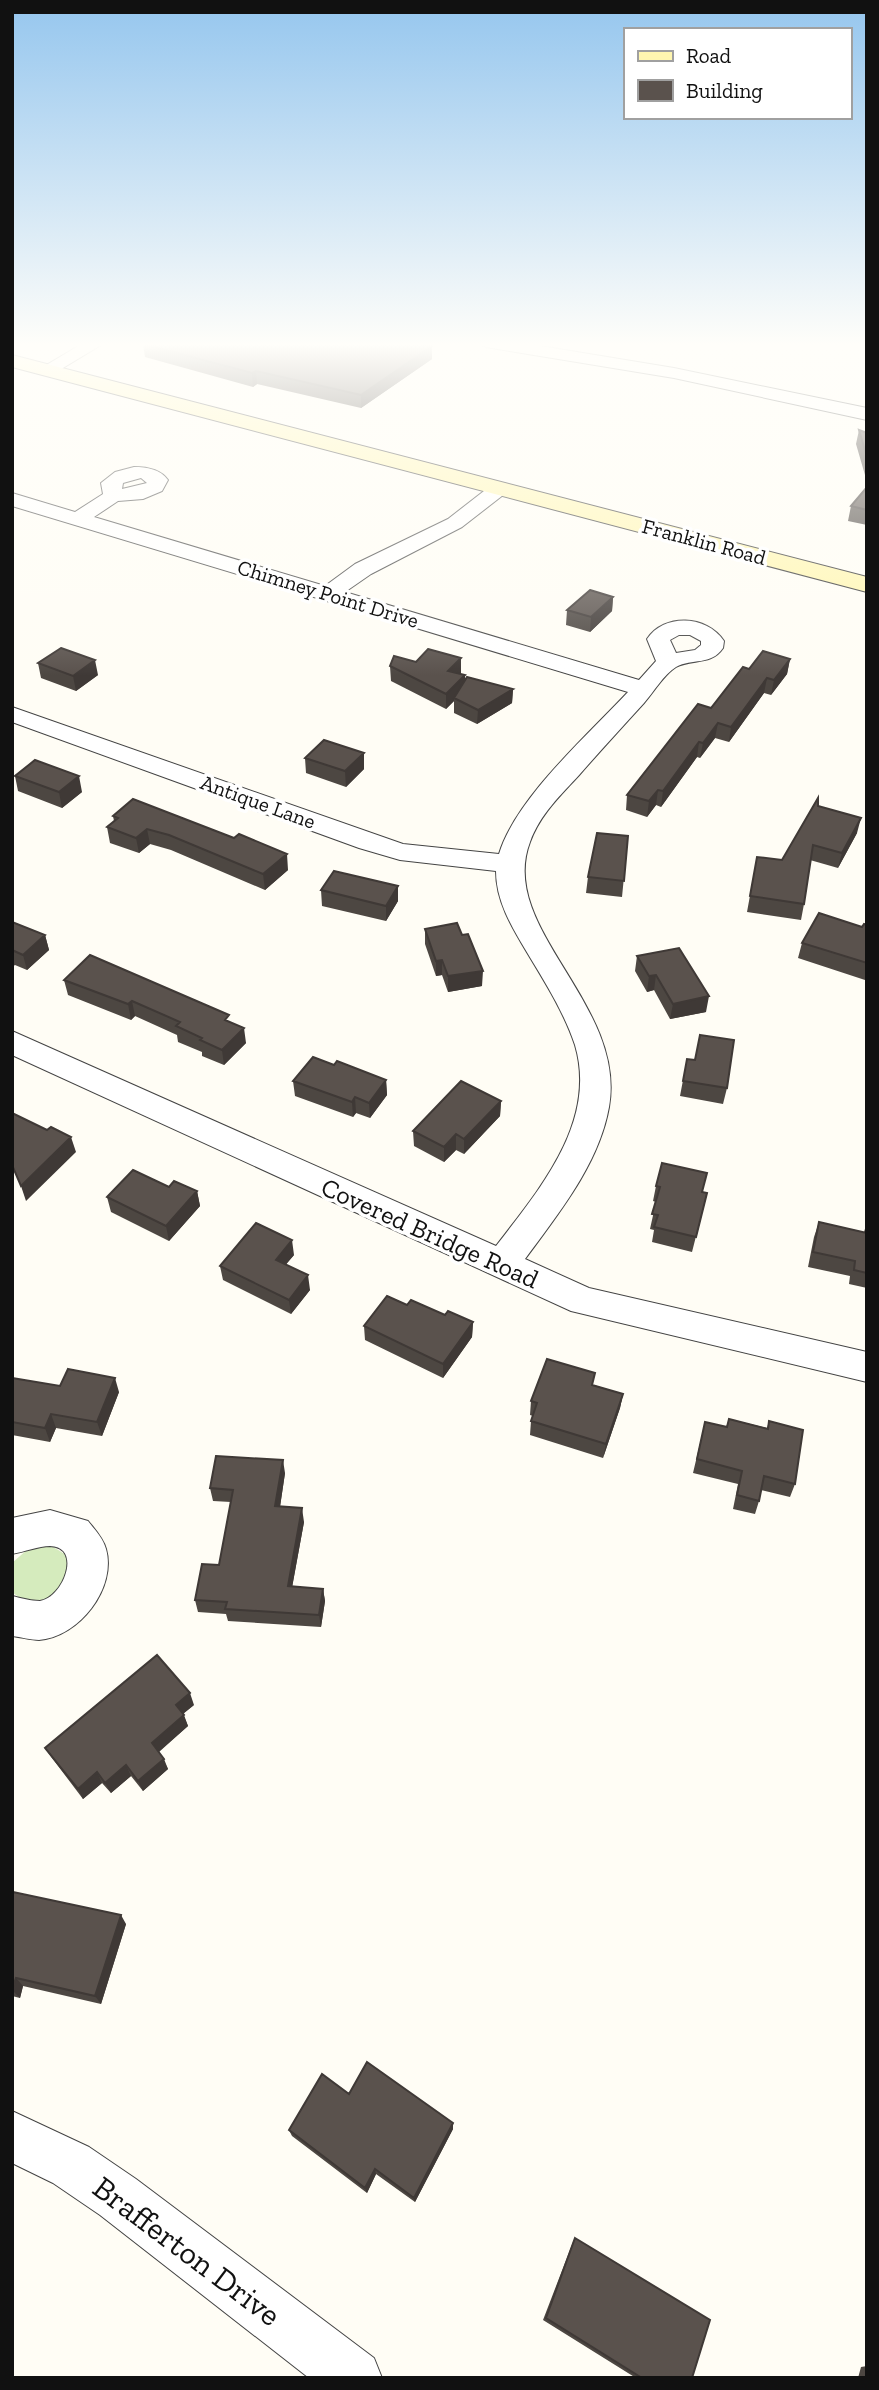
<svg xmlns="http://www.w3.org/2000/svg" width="879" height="2390" viewBox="0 0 879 2390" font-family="'Zilla Slab',serif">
<rect width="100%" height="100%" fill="#fffdf5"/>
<path fill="#d5ebbd" d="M50 1545 68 1556 69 1579 49 1599 25 1602 12 1592V1563L28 1549Z"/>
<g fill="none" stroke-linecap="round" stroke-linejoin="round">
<g stroke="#444" stroke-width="2">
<path id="street" d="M85 342H106L53 374 47 375 38 370Z
M477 342H516L674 368 867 408V420L674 378 486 347Z
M134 467C147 467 160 469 168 480L162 491 143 499 118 501 94 517 325 586 355 564 448 519 493 484H507L510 488 507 492 462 527 371 574 345 592 639 680 656 661 647 639C664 613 707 615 724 641L723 648C711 666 692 658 676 667 664 674 653 693 644 703 623 726 601 750 580 774 561 795 540 814 530 842 497 928 627 1004 609 1107 599 1164 558 1214 525 1259L589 1288 867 1352V1382L571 1311 12 1055V1031L496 1246C539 1190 598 1122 575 1045 565 1015 548 987 531 959 515 932 496 904 496 871L400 860 359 848 12 722V707L403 844 499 854C516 798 587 736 628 692L12 506V493L75 512 103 494 101 483 115 472ZM141 478 147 483 122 489 123 483ZM679 635H690L701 641V645L695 650 676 653 670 640Z
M50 1510 88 1521C95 1530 103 1538 106 1549 117 1588 79 1637 39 1640 31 1640 21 1637 12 1636V1596C21 1598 31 1601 40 1601 63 1598 83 1547 50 1546 39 1546 24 1552 12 1554V1518Z
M12 2111 89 2147 136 2179 374 2358 382 2378H309L100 2215 53 2183 12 2163Z"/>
</g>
<g stroke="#333" stroke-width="2">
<path id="secondary" d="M12 355 867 577V592L12 367Z"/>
</g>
<use href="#street" fill="#fff" fill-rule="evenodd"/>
<use href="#secondary" fill="#fff6b0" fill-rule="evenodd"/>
</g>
<path fill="#4d4742" d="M143 344 432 346V359L361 408 257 384 253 387 145 357Z
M859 430 867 433V482L856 444Z
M867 487V525L848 521 851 506Z
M613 597 612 611 590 632 566 625 567 610Z
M461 658V673L460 674 465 679 513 689 512 703 477 724 454 713V701L446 709 391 681 390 666 416 662Z
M790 659 787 674 771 695 764 693 729 742 715 738 700 758 697 757 661 807 656 805 647 817 626 810 627 795 749 669Z
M38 663 98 675 76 691 41 678Z
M305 758 364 769 346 787 306 773Z
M15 776 82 792 62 808 18 791Z
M818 806 857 833 838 868 810 860 804 904 801 920 747 912 757 857 782 860Z
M113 816 288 870 265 890 171 850 150 844 139 853 110 843 107 827 114 821Z
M628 836 622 897 586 893 588 877Z
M398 886V901L386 921 322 906 321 890Z
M12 922 45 935 49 950 27 970 15 965 12 967Z
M867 925V977L865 980 798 958 802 943Z
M425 929 462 935 482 986 448 992 442 975 436 976 425 944Z
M637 956 706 1012 670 1019 654 990 647 992 635 971Z
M64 980 230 1022 246 1043 224 1065 202 1056V1052L178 1042 177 1035 135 1016 131 1020 68 995Z
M687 1059 695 1060 727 1088 723 1104 680 1096Z
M334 1065 386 1080 387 1095 370 1118 356 1113 353 1117 295 1096 293 1081Z
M501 1101 500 1116 464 1154 456 1150 444 1162 414 1146 413 1131Z
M656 1186 707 1193 692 1252 652 1242 654 1230 650 1229 656 1202 653 1201Z
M169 1187 197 1191 200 1206 169 1241 111 1212 107 1197Z
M819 1222 864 1232 867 1222V1288L849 1284 850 1276 808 1267 814 1237Z
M294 1255 286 1264 310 1290 291 1314 223 1280 220 1266Z
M407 1305 473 1322 472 1337 443 1378 365 1340 364 1326Z
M12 1378 60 1386 119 1392 102 1436 56 1428 50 1442 12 1435Z
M594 1385 623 1394 620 1408 603 1458 530 1435 531 1421 533 1416 530 1415 531 1401Z
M729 1419 767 1428 769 1421 795 1484 790 1497 761 1490 759 1501 755 1514 733 1509 738 1484 693 1473 705 1422 727 1427Z
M285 1473 280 1507 304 1522 292 1587 323 1589 325 1601 321 1627 228 1621 226 1614 198 1612 195 1600 219 1565 231 1502 213 1501 210 1488Z
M867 1498V1517L865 1516Z
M194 1705 183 1714 188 1726 159 1752 168 1769 143 1791 131 1776 111 1793 102 1783 83 1799 52 1758 45 1748Z
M12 1894 126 1924 101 2004 23 1986 20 1998 12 1996Z
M349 2094 453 2129 415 2202 376 2174 367 2193 292 2136 289 2130Z
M575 2238 692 2378H636L543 2320 573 2242Z
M867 2366V2378H858L861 2367Z"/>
<path fill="#3f3936" d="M432 346V359L361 408V395Z
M256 371 257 384 253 387 252 373Z
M613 597 612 611 590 632 591 617Z
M461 658V673L448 686V671Z
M790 659 787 674 771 695 774 680Z
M95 660 98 675 76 691 73 676Z
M465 675V690L454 698V701L446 709V694Z
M767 678 764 693 729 742 731 727Z
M513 689 512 703 477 724 478 710Z
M718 723 715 738 700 758 703 743Z
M699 742 697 757 661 807 663 791Z
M364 753V769L346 787 345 771Z
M79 776 82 792 62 808 59 792Z
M658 790 656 805 647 817 649 801Z
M861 818 857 833 838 868 842 853Z
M147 829 150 844 139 853 136 838Z
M287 854 288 870 265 890 263 874Z
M398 886V901L386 921V906Z
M45 935 49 950 27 970 23 955Z
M442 960V975L436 976V961Z
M483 971 482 986 448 992V976Z
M656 975 654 990 647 992 649 976Z
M709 996 706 1012 670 1019 673 1004Z
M132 1001 135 1016 131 1020 128 1004Z
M244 1028 246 1043 224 1065 222 1050Z
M386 1080 387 1095 370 1118 369 1103Z
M355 1097 356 1113 353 1117 352 1102Z
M501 1101 500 1116 464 1154V1139Z
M456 1134V1150L444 1162V1147Z
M71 1137 76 1152 26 1201 21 1186Z
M197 1191 200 1206 169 1241 166 1226Z
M292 1240 294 1255 278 1274 276 1260Z
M308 1275 310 1290 291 1314 289 1300Z
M473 1322 472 1337 443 1378V1364Z
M115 1378 119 1392 102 1436 97 1422Z
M623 1394 620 1408 603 1458 606 1444Z
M51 1414 56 1428 50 1442 45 1428Z
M283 1460 285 1473 278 1520 275 1506Z
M302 1508 304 1522 290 1599 288 1586Z
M323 1589 325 1601 321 1627 319 1615Z
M190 1693 194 1705 180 1716 176 1705Z
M184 1715 188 1726 156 1754 152 1743Z
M164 1759 168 1769 143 1791 138 1781Z
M126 1765 131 1776 111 1793 105 1783Z
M97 1772 102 1783 83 1799 78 1789Z
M121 1915 126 1924 101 2004 95 1996Z
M16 1978 23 1986 20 1998 12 1990Z
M453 2123V2129L415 2202 414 2198Z
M375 2169 376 2174 367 2193 365 2188Z"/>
<path fill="#5a524d" stroke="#3f3936" stroke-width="2" d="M147 342H409L432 346 361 395 256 371 252 373 143 344Z
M859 430 867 433V457Z
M867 487V510L851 506Z
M590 590 613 597 591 617 567 610Z
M61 648 95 660 73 676 38 663Z
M428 649 461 658 448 671 465 675 446 694 390 666 394 656 416 662Z
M763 651 790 659 774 680 767 678 731 727 718 723 703 743 699 742 663 791 658 790 649 801 627 795 698 704 711 708 743 667 749 669Z
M467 677 513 689 478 710 454 698Z
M324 740 364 753 345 771 305 758Z
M35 760 79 776 59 792 15 776Z
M818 798V806L861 818 842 853 813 845 804 904 750 896 757 857 782 860Z
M133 799 234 838 239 834 287 854 263 874 169 835 147 829 136 838 107 827 118 818 113 816Z
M597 833 628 836 624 881 588 877Z
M334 871 398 886 386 906 321 890Z
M819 913 862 927 864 924 867 925V963L802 943Z
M12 922 45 935 23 955 12 950Z
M457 923 462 935 468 934 483 971 448 976 442 960 436 961 425 929Z
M679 948 709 996 673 1004 656 975 649 976 637 956Z
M90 955 229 1015 225 1020 244 1028 222 1050 200 1040 202 1038 176 1026 180 1022 132 1001 128 1004 64 980Z
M700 1035 734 1040 727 1088 683 1081 687 1059 695 1060Z
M313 1057 334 1065 337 1061 386 1080 369 1103 355 1097 352 1102 293 1081Z
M461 1081 501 1101 464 1139 456 1134 444 1147 413 1131Z
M12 1113 47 1130 51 1127 71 1137 21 1186 12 1165Z
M662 1163 707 1173 702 1192 707 1193 696 1237 654 1227 658 1215 652 1214 660 1187 656 1186Z
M133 1170 169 1187 174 1181 197 1191 166 1226 107 1197Z
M819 1222 867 1233V1273L854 1270 855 1261 813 1252Z
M256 1223 292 1240 276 1260 308 1275 289 1300 220 1266Z
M387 1296 407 1305 411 1300 445 1315 448 1311 473 1322 443 1364 364 1326Z
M547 1359 595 1373 592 1385 623 1394 606 1444 531 1421 537 1403 531 1401Z
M68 1369 115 1378 97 1422 51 1414 45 1428 12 1422V1378L60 1386Z
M729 1419 768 1429 769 1421 803 1430 795 1484 764 1476 759 1501 737 1495 742 1471 697 1459 705 1422 727 1427Z
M216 1456 283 1460 275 1506 302 1508 288 1586 323 1589 319 1615 225 1609 227 1602 195 1600 202 1564 219 1565 233 1490 210 1488Z
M157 1655 190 1693 176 1705 184 1715 152 1743 164 1759 138 1781 126 1765 105 1783 97 1772 78 1789 45 1748Z
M13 1892 121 1915 95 1996 16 1978 12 1989Z
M367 2062 453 2123 414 2198 375 2169 365 2188 289 2130 322 2074 349 2094Z
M575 2238 710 2320 692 2378H642L546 2318Z"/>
<linearGradient id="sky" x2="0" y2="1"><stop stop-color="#95c6ee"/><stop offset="0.51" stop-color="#fffefa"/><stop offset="1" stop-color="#fffefa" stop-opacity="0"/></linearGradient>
<rect width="879" height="676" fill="url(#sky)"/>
<g text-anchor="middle" stroke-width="7" stroke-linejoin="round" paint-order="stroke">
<g font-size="21" fill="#111" stroke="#fff">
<text transform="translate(704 542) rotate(15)" y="7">Franklin Road</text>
<text transform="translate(328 594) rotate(17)" y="7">Chimney Point Drive</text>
<text transform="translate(258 802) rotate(20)" y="7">Antique Lane</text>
</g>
<g font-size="26" fill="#111" stroke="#fff">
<text transform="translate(430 1233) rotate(24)" y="9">Covered Bridge Road</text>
</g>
<g font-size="32" fill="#111" stroke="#fff">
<text transform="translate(187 2251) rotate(37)" y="11">Brafferton Drive</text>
</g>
</g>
<rect width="879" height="2390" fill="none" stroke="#111111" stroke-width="28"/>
<rect x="624" y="28" width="228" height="91" fill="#ffffff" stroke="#a0a0a0" stroke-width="2"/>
<rect x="638" y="51" width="35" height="10" fill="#fff6b0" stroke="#a0a0a0" stroke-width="2"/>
<text x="686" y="63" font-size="21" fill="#111111">Road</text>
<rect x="638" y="80" width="35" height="21" fill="#5a524d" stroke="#a0a0a0" stroke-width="2"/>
<text x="686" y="98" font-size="21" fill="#111111">Building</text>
</svg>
